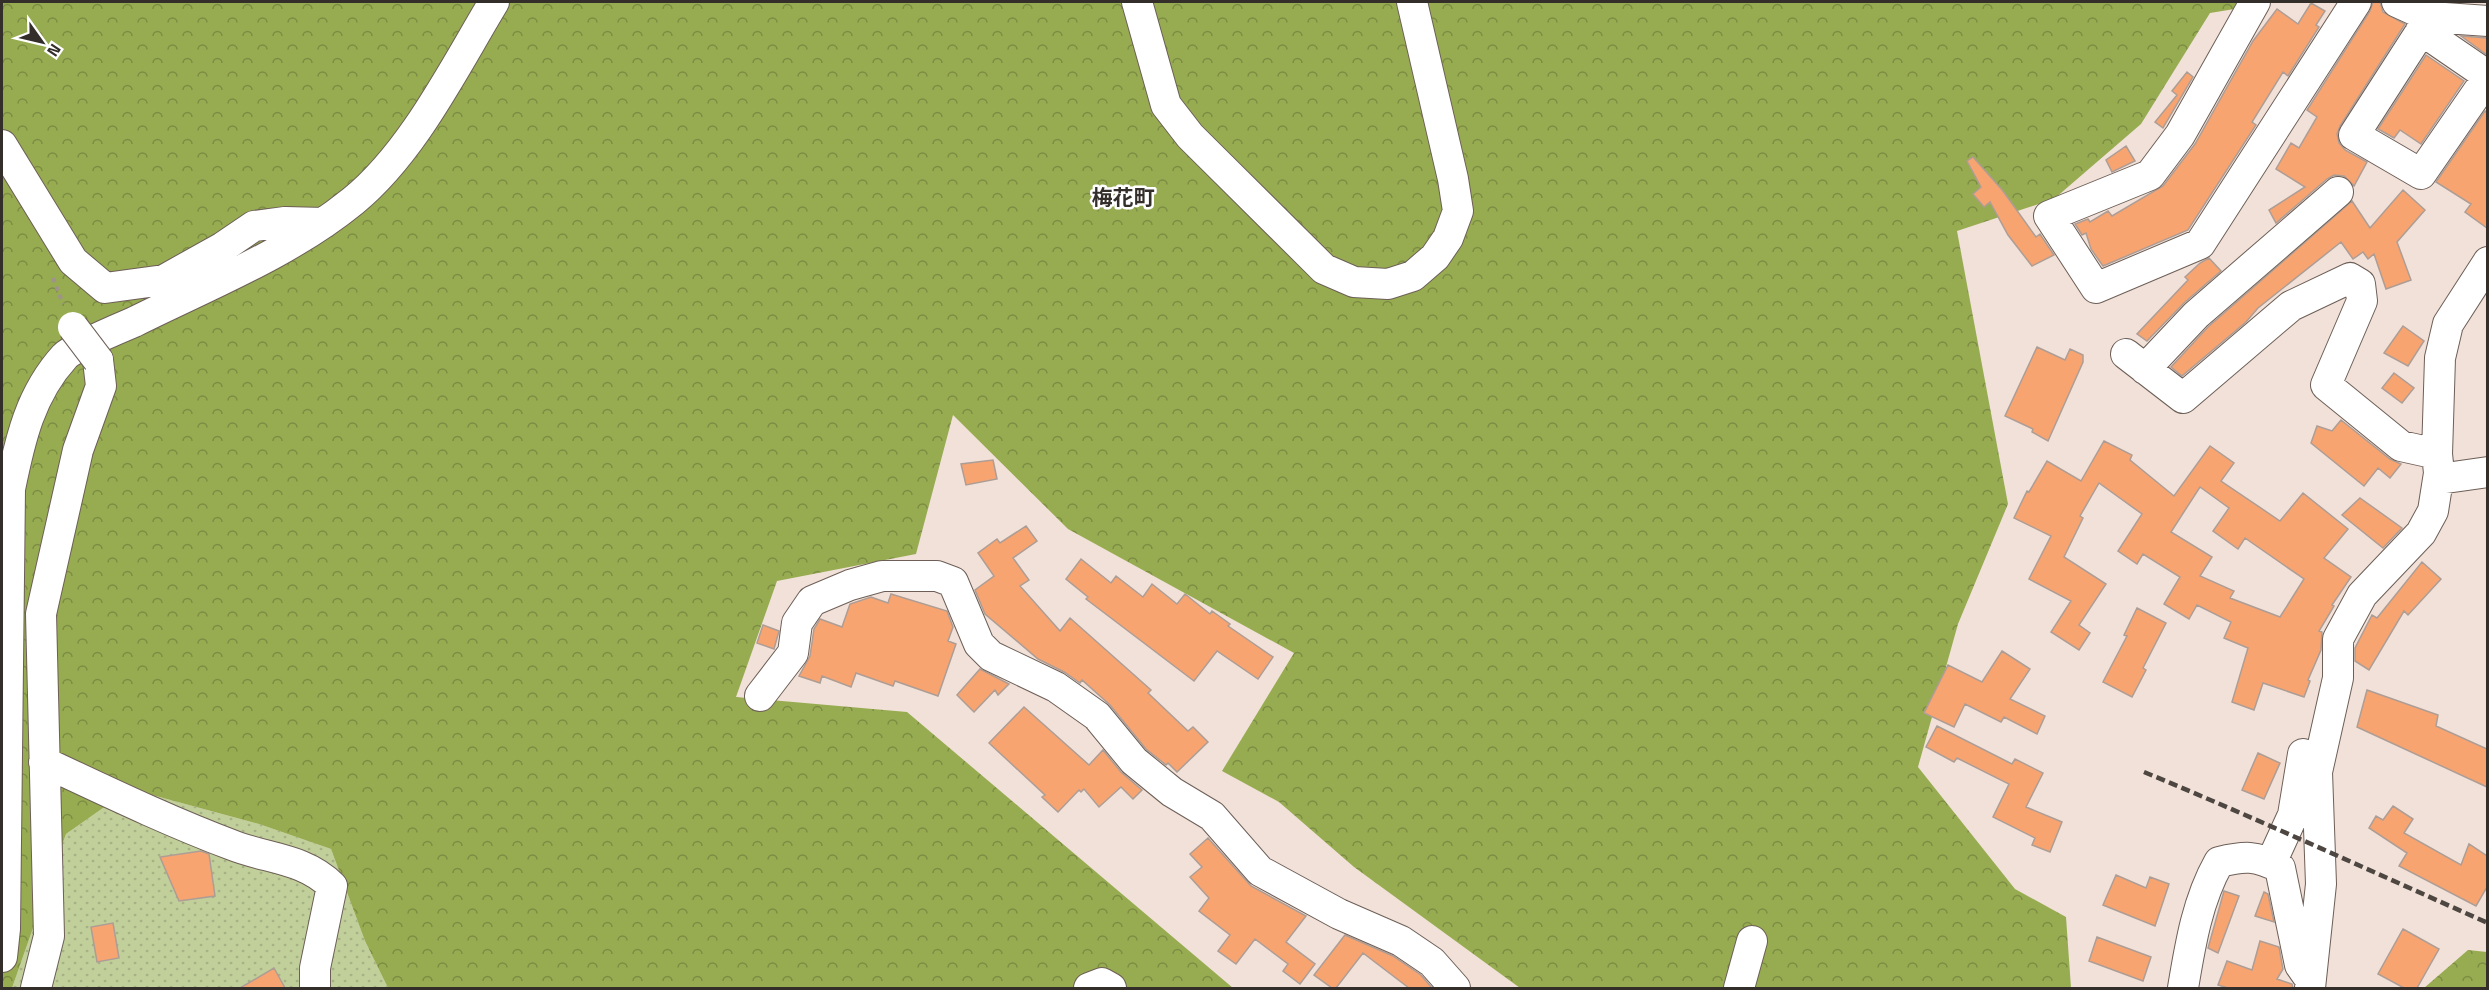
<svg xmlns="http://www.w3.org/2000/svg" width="2489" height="990" viewBox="0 0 2489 990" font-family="'Titillium Web','Noto Sans JP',sans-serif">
<defs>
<pattern id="green-dots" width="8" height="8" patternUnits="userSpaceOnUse" patternTransform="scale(1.5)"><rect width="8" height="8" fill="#c1cf9a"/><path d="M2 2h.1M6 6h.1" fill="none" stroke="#a6b285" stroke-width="1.8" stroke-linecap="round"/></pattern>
<pattern id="forest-crowns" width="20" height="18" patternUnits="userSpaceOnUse" patternTransform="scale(1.5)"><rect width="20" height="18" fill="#97ac51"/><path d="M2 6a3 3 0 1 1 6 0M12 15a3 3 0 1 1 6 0" fill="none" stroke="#7c8c43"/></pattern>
</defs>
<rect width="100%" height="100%" fill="#f1e1d8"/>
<path fill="url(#green-dots)" d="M130 789 259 824 331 849 365 941 388 988H12L66 834Z"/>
<path fill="url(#forest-crowns)" d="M2 2H2277L2210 13 2141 124 2054 199 1957 231 2008 504 1958 624 1918 767 2015 889 2066 917 2071 988H1520L1354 867 1279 802 1222 771 1294 653 1068 529 953 415 916 554 777 581 736 697 907 712 1233 988H388L365 941 331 849 259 824 130 789 66 834 12 988H2Z
M2468 950 2487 952V988H2424Z"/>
<path fill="#f8a471" stroke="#ad9d95" stroke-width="1.5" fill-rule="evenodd" d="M2373 2H2380L2383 12 2405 24 2340 126 2337 134 2339 143 2345 150 2367 162 2354 186 2344 176 2334 175 2327 179 2276 223 2269 210 2305 187 2276 169 2291 143 2299 148 2317 117 2307 110 2370 11Z
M2311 3 2325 11 2316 25 2319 27 2288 76 2283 72 2252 122 2256 125 2188 230 2103 266 2091 249 2086 233 2082 235 2075 224 2088 219 2090 222 2108 211 2112 216 2163 186 2195 144 2253 41 2277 9 2298 24Z
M2461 36 2487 38V55Z
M2426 55 2464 81 2421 144 2400 130 2394 138 2378 129Z
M2187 72 2193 77 2163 128 2155 122 2177 95 2172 91Z
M2485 111 2487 113V228L2465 212 2471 204 2436 182Z
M2126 146 2135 161 2112 172 2106 160Z
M1973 157 2003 191 2036 237 2040 234 2054 255 2032 266 2008 235 1990 202 1984 207 1973 194 1981 187 1967 161Z
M2403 190 2425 210 2397 242 2411 280 2386 289 2374 254 2368 259 2363 252 2353 259 2341 242 2258 308 2246 322 2182 376 2171 367 2208 327 2352 201 2370 228Z
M2209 258 2221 271 2184 303 2147 341 2137 334 2188 280 2185 277 2200 263Z
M2403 326 2424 341 2408 366 2384 353Z
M2037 347 2065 360 2070 349 2083 355V362L2048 441 2032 432 2033 429 2005 416Z
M2394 373 2414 388 2402 403 2382 388Z
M2341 420 2390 459 2401 464 2390 478 2378 468 2364 486 2311 443 2317 426 2332 431Z
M2104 441 2132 455 2130 460 2174 496 2210 446 2234 463 2221 481 2280 521 2303 493 2348 529 2324 558 2351 577 2332 605 2334 606 2319 631 2322 632 2321 650 2308 680 2310 681 2304 697 2263 683 2254 710 2232 702 2248 648 2224 638 2231 622 2197 605 2189 619 2164 604 2180 577 2143 554 2137 564 2118 551 2142 514 2099 483 2080 516 2083 518 2064 557 2106 584 2079 625 2090 633 2079 650 2051 632 2071 601 2029 579 2051 536 2014 518 2027 491 2029 492 2047 461 2081 481ZM2200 487 2229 508 2213 531 2238 549 2245 538 2304 579 2280 617 2230 598 2234 591 2200 576 2212 557 2171 532Z
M993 460 997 479 966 485 961 464Z
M2360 498 2402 528 2383 548 2342 515Z
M1026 526 1037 541 1013 558 1029 580 1020 586 1060 631 1070 618 1151 690 1148 693 1188 731 1193 727 1208 742 1177 772 1168 763 1166 765 1146 749 1110 705 1082 680 1080 683 1064 672 1038 659 985 614 975 590 994 576 978 553 997 539 1000 543Z
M1081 559 1111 583 1116 576 1143 597 1152 584 1177 604 1185 594 1210 614 1212 611 1230 624 1228 626 1273 657 1258 679 1217 651 1194 681 1086 599 1088 597 1066 579Z
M2422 562 2441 579 2408 615 2404 611 2369 670 2355 661V648L2372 615 2377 618Z
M891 594 947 611 953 627 948 641 956 644 938 696 895 681 893 686 856 673 851 687 822 676 820 683 799 676 810 656 814 629 820 619 842 627 850 604 871 597 888 603Z
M2137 608 2166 623 2143 668 2146 670 2132 697 2103 682 2127 636 2124 635Z
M763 625 779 631 774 649 757 643Z
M2002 651 2030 669 2010 699 2045 716 2037 734 2004 717 2001 722 1965 704 1954 727 1924 713 1948 665 1982 682Z
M980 669 1009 684 998 695 995 690 974 712 957 695Z
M2367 690 2438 715 2436 726 2487 749V787L2357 727Z
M1024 707 1089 765 1103 750 1121 772 1142 790 1133 799 1121 787 1099 807 1084 789 1081 792 1079 790 1058 812 1042 797 1045 795 989 743Z
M1937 726 2012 764 2015 759 2043 773 2026 807 2062 822 2050 852 2032 845 2035 838 1993 817 2009 784 1957 758 1954 762 1926 747Z
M2258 753 2280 763 2264 799 2242 790Z
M2393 806 2413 819 2404 833 2461 865 2469 844 2487 856V887L2476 906 2399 866 2407 853 2369 828 2376 816 2383 820Z
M1208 838 1251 886 1306 916 1286 942 1315 964 1300 984 1283 971 1288 964 1255 939 1236 964 1218 951 1230 935 1199 911 1209 898 1190 877 1202 867 1190 854Z
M201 851 209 854 215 896 179 901 160 857Z
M2116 875 2146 888 2150 877 2169 884 2155 926 2103 905Z
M2224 891 2239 896 2218 953 2208 948Z
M2264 892 2268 894 2274 922 2255 916Z
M113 923 119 958 97 962 91 927Z
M2403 929 2439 949 2417 988H2404L2378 974Z
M1345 935 1393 956 1421 975 1432 988H1409L1363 953 1336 988H1332L1314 975Z
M2097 937 2151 957 2143 981 2089 961Z
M2260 941 2279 947 2283 969 2277 979 2292 984 2293 988H2228L2218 985 2227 961 2252 970Z
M274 968 285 988H240Z"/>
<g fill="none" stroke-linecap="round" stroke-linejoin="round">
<g stroke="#6d5f57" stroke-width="32">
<path id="minor" d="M1137 2 1166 105 1190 136 1324 269 1354 282 1388 284 1413 276 1435 257 1448 238 1458 211 1453 179 1412 2
M2255 2 2180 135 2150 175 2049 216 2096 288 2200 244 2356 2
M2397 2 2430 17 2488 21
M2430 17 2354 135 2421 174 2488 77
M2421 30 2488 76
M2 145 73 261 105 288 164 280 223 247 254 226 285 222 324 223
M2126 354 2183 398 2291 306 2350 278 2360 284 2362 301 2326 385 2401 446 2437 454
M2145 369 2196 315 2338 192
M2439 479 2488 472
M760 696 793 653 797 623 812 601 850 585 882 576H937L953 582 979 644 991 656 1056 687 1097 716 1134 761 1172 792 1212 816 1260 871 1339 914 1401 941 1432 962 1455 988
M44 762C106 791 168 821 232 845 267 859 304 858 332 886L315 968V988
M2271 863 2293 815 2303 754
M2 957 5 929 10 489C20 440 30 394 65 356 74 347 120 328 134 322 208 285 288 254 353 201 413 152 454 68 494 2
M36 988 49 936 41 614 78 450 101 386 98 360
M1089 988 1102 983 1111 988
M1739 988 1752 941
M2183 988C2190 946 2197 901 2219 862 2244 856 2256 855 2280 868L2300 965 2307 975
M2310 988 2321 884 2317 772 2338 678V639L2362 595 2421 533 2433 511 2439 473 2437 454 2440 358 2448 324 2488 262"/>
</g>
<path stroke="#9f938c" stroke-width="4" stroke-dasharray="4.5 4.5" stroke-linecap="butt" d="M53 278 63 304"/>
<use href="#minor" stroke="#fff" stroke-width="30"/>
<path stroke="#4d4641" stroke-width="4.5" stroke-dasharray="9 4.5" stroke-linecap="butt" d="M2144 772C2260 820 2373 872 2488 923"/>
<g stroke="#6d5f57" stroke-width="32" stroke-linecap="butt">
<path id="minor-bridge" d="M73 327 98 360"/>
</g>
<use href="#minor-bridge" stroke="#fff" stroke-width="30"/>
</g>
<g text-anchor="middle" stroke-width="5" stroke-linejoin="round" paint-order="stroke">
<g font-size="21" font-weight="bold" fill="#342e2a" stroke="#fff">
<text x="1123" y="205">梅花町</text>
</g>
</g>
<rect width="2489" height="990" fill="none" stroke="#342e2a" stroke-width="6"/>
<g transform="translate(42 42) rotate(124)" stroke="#ffffff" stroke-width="4.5" paint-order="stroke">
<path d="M0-4.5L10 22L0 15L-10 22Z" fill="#342e2a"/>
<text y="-9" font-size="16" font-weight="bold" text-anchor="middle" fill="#342e2a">N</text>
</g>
</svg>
